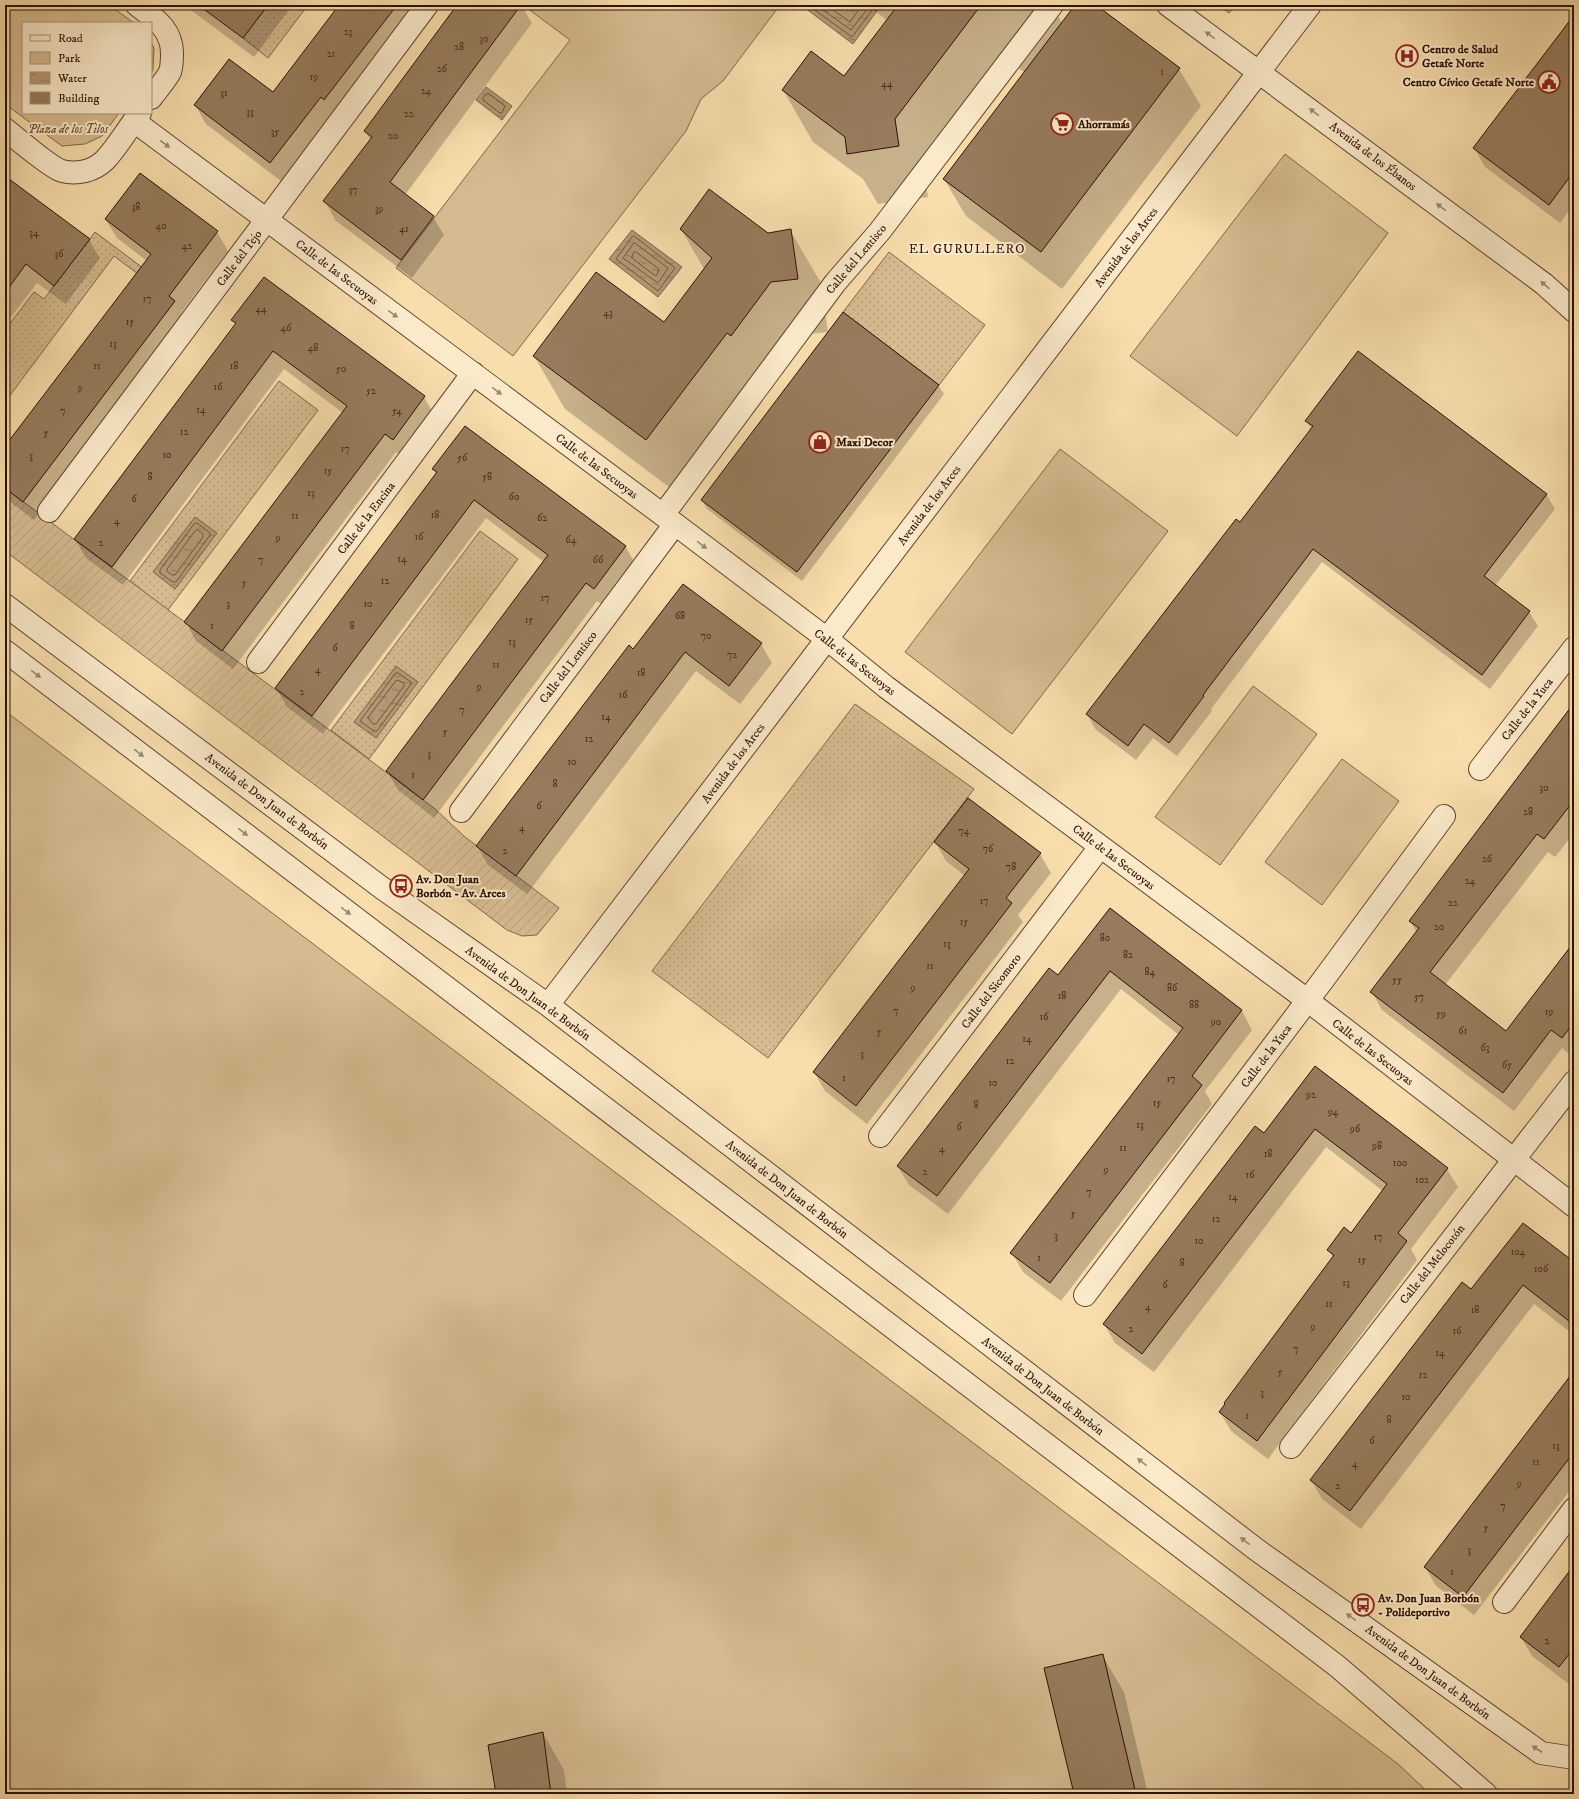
<svg xmlns="http://www.w3.org/2000/svg" width="1579" height="1799" viewBox="0 0 1579 1799" font-family="'IM FELL DW Pica',serif">
<defs>
<pattern id="grass-dots" width="8" height="8" patternUnits="userSpaceOnUse"><rect width="8" height="8" fill="#d6bb90"/><path d="M2 2h.1M6 6h.1" fill="none" stroke="#b8a07b" stroke-width="1.8" stroke-linecap="round"/></pattern>
<pattern id="garden-furrows" width="10" height="10" patternUnits="userSpaceOnUse"><rect width="10" height="10" fill="#d6bb90"/><path d="M-1 1l2-2M0 10L10 0M9 11l2-2" fill="none" stroke="#b8a07b"/></pattern>
<pattern id="water-ripples" width="26" height="14" patternUnits="userSpaceOnUse"><rect width="26" height="14" fill="#b49874"/><path d="M2 4q2-2 4 0t4 0M15 11q2-2 4 0t4 0" fill="none" stroke="#937b5d"/></pattern>
</defs>
<rect width="100%" height="100%" fill="#f9dead"/>
<filter id="stains"><feTurbulence type="fractalNoise" baseFrequency=".005" numOctaves="4"/><feColorMatrix values="0 0 0 0 .2 0 0 0 0 .09 0 0 0 0 .02 0 0 0 .5 -.17"/></filter>
<radialGradient id="worn" r=".72"><stop offset=".6" stop-color="#630" stop-opacity="0"/><stop offset="1" stop-color="#630" stop-opacity=".3"/></radialGradient>
<path fill="url(#grass-dots)" stroke="#82664a" d="M268 5H308L268 58 243 38Z
M95 232 147 271 142 277 114 256 5 402V330L34 292 44 299Z
M889 252 985 325 939 385 843 312Z
M279 381 318 410 168 610 130 581Z
M480 531 518 559 369 759 331 730Z
M855 704 974 789 768 1058 652 971Z"/>
<path fill="#d6bb90" stroke="#82664a" d="M10 5H109L134 23H23V113H119L102 136 85 144 62 146 5 104V12Z
M523 5H780L723 81 701 99 686 131 513 356 396 268 570 40Z
M1218 5H1236L1229 13Z
M151 42 154 48 153 70 151 73Z
M1285 154 1388 233 1237 436 1130 356Z
M1060 449 1168 531 1012 734 905 652Z
M1253 686 1317 734 1220 865 1155 817Z
M5 711 1398 1764 1430 1794H5Z
M1342 759 1399 801 1322 905 1265 862Z"/>
<path fill="url(#garden-furrows)" stroke="#82664a" d="M5 488 434 808 465 837 559 908 537 935 522 936 507 930 5 551Z"/>
<path fill="url(#water-ripples)" stroke="#7e6248" d="M801 5H875L879 8 853 44Z
M486 87 512 106 502 120 476 100Z
M632 230 682 267 658 297 609 259Z
M195 517 217 533 175 589 153 572Z
M396 666 418 682 376 738 354 722Z"/>
<path fill="#0003" d="M184 5H285L288 11 254 57Z
M340 5H421L281 181 206 124 195 105 273 94Z
M458 5H521L532 23 405 195 433 217 444 235 412 278 335 220 325 201 371 141 365 131Z
M867 5H1052L1062 23 1076 5H1095L1179 69 1201 106 1062 289 966 216 944 179 1025 73 1008 60 924 171 928 197 878 204 863 179 813 142 783 90 845 77 888 21Z
M1574 17V204L1560 223 1485 167 1474 148Z
M5 193 89 240 100 258 66 304 37 283 5 325Z
M106 220 217 232 228 251 181 313 185 321 34 520 5 498V448L147 261 117 238Z
M681 229 768 234 790 230 821 283 828 332 801 335 677 493 565 409 534 356 664 323 704 269Z
M264 278 424 397 435 416 404 458 396 452 233 669 196 641 186 622 343 413 284 369 123 585 86 558 75 539 236 325 232 320Z
M938 385 944 394 802 581 707 509 702 500Z
M1307 421 1546 494 1555 509 1495 586 1529 612 1538 626 1490 689 1322 562 1211 709 1212 711 1177 756 1153 738 1136 760 1095 729 1087 714 1240 524 1311 429Z
M433 469 625 546 636 565 605 607 597 601 434 818 398 790 387 771 544 562 486 518 323 734 287 707 276 688 436 474Z
M761 644 772 663 740 704 696 671 527 894 488 865 477 846 633 650Z
M1574 705V833L1555 857 1548 852 1445 985 1506 1032 1574 945V1055L1573 1057 1562 1048 1514 1111 1382 1010 1372 992 1417 933 1410 921Z
M935 842 1040 854 1051 873 1018 915 1023 922 867 1124 825 1091 814 1072 965 876 946 861Z
M1110 910 1242 1011 1252 1030 1205 1091 1212 1104 1061 1301 1023 1272 1012 1253 1179 1035 1121 989 948 1214 909 1185 898 1167 1058 976Z
M1315 1068 1447 1169 1458 1187 1411 1249 1417 1260 1268 1459 1231 1431 1220 1412 1333 1258 1328 1250 1351 1234 1383 1191 1326 1147 1154 1372 1115 1343 1104 1324 1264 1135Z
M1574 1263V1335L1534 1304 1361 1529 1322 1499 1311 1480 1472 1290Z
M1574 1372V1485L1474 1615 1436 1586 1425 1567Z
M1574 1568V1681L1570 1685 1532 1656 1521 1637Z
M1102 1655 1124 1692 1148 1794H1075Z
M543 1733 564 1770 567 1794H497Z"/>
<g fill="none" stroke-linecap="round" stroke-linejoin="round">
<path stroke="#70543c" stroke-width="1" d="M808 5 852 37 873 9V5
M816 5 851 30 868 8V5
M826 5 850 22 862 5
M488 93 505 106 502 113H500L483 100V98Z
M634 236 675 268 658 291 616 259 632 237Z
M635 243 668 268 658 283 623 258 633 244Z
M634 252H636L659 269 657 275H654L632 258Z
M197 523 210 533V535L176 582H173L160 573V570L194 524Z
M198 530 203 534V537L175 575H172L167 571V569L195 531Z
M396 673H398L411 682V684L377 731H374L361 722V720Z
M397 680 404 683V686L376 724H373L368 718Z"/>
</g>
<path fill="#977b5c" stroke="#2d1005" d="M198 5H268L243 38Z
M339 5H397L324 100 321 97 270 163 194 105 229 59 273 92Z
M457 5H521L390 182 434 216 401 260 323 201 372 137 364 131Z
M898 5H981L895 119 899 146 847 154 845 137 782 90 811 51 844 76Z
M1075 5H1096L1180 68 1041 252 943 179Z
M1574 15V171L1549 205 1473 148Z
M140 173 218 231 169 296 175 301 23 502 5 488V446L151 254 105 219Z
M5 176 90 239 54 286 26 264 5 293Z
M709 189 768 233 791 229 798 279 771 282 731 336 727 333 646 440 533 356 596 272 664 322 712 258 680 229Z
M264 277 425 396 393 440 385 434 222 651 184 622 347 406 273 351 112 567 74 539 236 323 231 320Z
M843 312 939 385 797 572 701 500Z
M1358 351 1547 494 1484 576 1530 611 1482 675 1313 549 1203 695 1204 696 1169 743 1144 724 1128 746 1086 714 1236 519 1240 522 1313 426 1305 421Z
M465 426 626 546 594 589 586 583 423 800 386 771 548 555 521 535 474 500 312 716 275 688 437 472 432 469Z
M683 584 762 643 729 686 685 652 516 876 476 846 629 645 633 649Z
M1574 703V800L1544 839 1537 834 1430 972 1506 1031 1574 942V1022L1562 1038 1551 1030 1503 1093 1370 992 1419 928 1409 921Z
M968 798 1041 853 1006 898 1012 903 856 1106 813 1072 969 869 934 842Z
M1110 908 1242 1010 1192 1076 1202 1085 1050 1283 1010 1253 1183 1028 1110 971 937 1196 897 1166 1049 968 1058 975Z
M1315 1066 1448 1168 1398 1233 1407 1241 1257 1441 1219 1412 1225 1404 1224 1403 1334 1255 1327 1250 1344 1227 1351 1233 1387 1184 1315 1129 1142 1354 1103 1324 1255 1126 1264 1133Z
M1523 1223 1574 1262V1325L1523 1285 1350 1511 1310 1480 1462 1282 1471 1289Z
M1574 1371V1452L1463 1597 1424 1567Z
M1574 1565V1648L1559 1667 1520 1637Z
M1103 1654 1136 1794H1074L1044 1668Z
M543 1732 551 1794H496L488 1745Z"/>
<g fill="none" stroke-linecap="round" stroke-linejoin="round">
<g stroke="#60442f" stroke-width="24">
<path id="minor" d="M137 5C154 18 172 29 172 53 172 60 172 66 170 72 165 81 157 90 151 98
M1168 5 1544 284 1574 311
M134 121 675 524 827 639 886 687 1307 1000 1574 1206
M5 129C16 138 51 168 62 171 77 175 94 171 105 160 118 146 128 128 140 113
M49 511 427 5
M663 515 835 283 880 231 1052 5
M5 605 382 888 548 1005 1257 1550 1541 1753 1574 1758
M5 651 1337 1666 1486 1794
M258 662 473 373
M1480 769 1574 648
M461 811 675 524
M548 1005 1310 5
M880 1136 1100 847
M1085 1295 1323 980 1444 816
M1291 1447 1574 1082
M1504 1602 1574 1509"/>
</g>
<use href="#minor" stroke="#fbeaca" stroke-width="22"/>
</g>
<defs><path id="oneway-solid" d="M-6-.8H1V-3.2L6.5 0L1 3.2V.8H-6Z"/></defs>
<g fill="#9e8871">
<use href="#oneway-solid" transform="translate(1210 35) rotate(-144)"/>
<use href="#oneway-solid" transform="translate(1314 112) rotate(-143)"/>
<use href="#oneway-solid" transform="translate(165 144) rotate(37)"/>
<use href="#oneway-solid" transform="translate(1441 207) rotate(-143)"/>
<use href="#oneway-solid" transform="translate(1545 285) rotate(-140)"/>
<use href="#oneway-solid" transform="translate(393 314) rotate(36)"/>
<use href="#oneway-solid" transform="translate(497 391) rotate(37)"/>
<use href="#oneway-solid" transform="translate(702 545) rotate(37)"/>
<use href="#oneway-solid" transform="translate(36 674) rotate(37)"/>
<use href="#oneway-solid" transform="translate(139 753) rotate(37)"/>
<use href="#oneway-solid" transform="translate(243 832) rotate(37)"/>
<use href="#oneway-solid" transform="translate(346 911) rotate(37)"/>
<use href="#oneway-solid" transform="translate(1142 1462) rotate(-142)"/>
<use href="#oneway-solid" transform="translate(1245 1541) rotate(-142)"/>
<use href="#oneway-solid" transform="translate(1351 1617) rotate(-144)"/>
<use href="#oneway-solid" transform="translate(1537 1749) rotate(-147)"/>
</g>
<defs>
<g id="hospital-ring" transform="scale(1.15)"><circle r="9.5" fill="#fbeaca" stroke="#8f2418" stroke-width="1.5"/><path d="M-5-5h3v3.5h4V-5h3V5h-3V1.5h-4V5h-3Z" fill="#8f2418"/></g>
<g id="civic-ring" transform="scale(1.15)"><circle r="9.5" fill="#fbeaca" stroke="#8f2418" stroke-width="1.5"/><path d="M-.6-6.5H3V-4.5H.6V-3L4-1V1h2V6H-6V1h2V-1L-.6-3ZM-1.2 2.5V6h2.4V2.5Z" fill="#8f2418"/></g>
<g id="supermarket-ring" transform="scale(1.15)"><circle r="9.5" fill="#fbeaca" stroke="#8f2418" stroke-width="1.5"/><path d="M-6-5.5h2.5l.6 2H6L4.5 2H-2.5L-4.4-4H-6ZM-1.5 3.2a1.3 1.3 0 1 0 .1 0ZM3 3.2a1.3 1.3 0 1 0 .1 0Z" fill="#8f2418"/></g>
<g id="shop-ring" transform="scale(1.15)"><circle r="9.5" fill="#fbeaca" stroke="#8f2418" stroke-width="1.5"/><path d="M-5-2.5h2.3a2.7 3.5 0 0 1 5.4 0H5L5.5 6h-11ZM-1.5-2.5h3a1.5 2.3 0 0 0-3 0Z" fill="#8f2418"/></g>
<g id="bus-ring" transform="scale(1.15)"><circle r="9.5" fill="#fbeaca" stroke="#8f2418" stroke-width="1.5"/><path d="M-5-6H5V4H4V6H2V4H-2V6H-4V4H-5ZM-3.5-4V0h7V-4ZM-3.5 1.2v1.5H-2V1.2ZM2 1.2v1.5H3.5V1.2Z" fill="#8f2418"/></g>
</defs>
<g fill-rule="evenodd">
<use href="#hospital-ring" x="1407" y="56"/>
<use href="#civic-ring" x="1549" y="82"/>
<use href="#supermarket-ring" x="1062" y="124"/>
<use href="#shop-ring" x="820" y="442"/>
<use href="#bus-ring" x="401" y="886"/>
<use href="#bus-ring" x="1363" y="1605"/>
</g>
<g text-anchor="middle" stroke-width="4" stroke-linejoin="round" paint-order="stroke">
<g font-size="10" fill="#482b1b">
<text x="348" y="35">23</text>
<text x="484" y="42">30</text>
<text x="459" y="50">28</text>
<text x="331" y="57">21</text>
<text x="442" y="72">26</text>
<text x="1162" y="75">1</text>
<text x="314" y="80">19</text>
<text x="887" y="87">44</text>
<text x="426" y="94">24</text>
<text x="224" y="96">31</text>
<text x="250" y="115">33</text>
<text x="409" y="117">22</text>
<text x="275" y="135">35</text>
<text x="393" y="139">20</text>
<text x="353" y="193">37</text>
<text x="136" y="210">38</text>
<text x="379" y="212">39</text>
<text x="161" y="229">40</text>
<text x="404" y="232">41</text>
<text x="34" y="236">34</text>
<text x="187" y="249">42</text>
<text x="59" y="257">36</text>
<text x="147" y="302">17</text>
<text x="261" y="312">44</text>
<text x="608" y="316">43</text>
<text x="130" y="325">15</text>
<text x="286" y="331">46</text>
<text x="113" y="347">13</text>
<text x="313" y="351">48</text>
<text x="97" y="369">11</text>
<text x="234" y="369">18</text>
<text x="341" y="372">50</text>
<text x="218" y="390">16</text>
<text x="80" y="391">9</text>
<text x="371" y="394">52</text>
<text x="201" y="413">14</text>
<text x="63" y="414">7</text>
<text x="397" y="414">54</text>
<text x="184" y="435">12</text>
<text x="46" y="436">5</text>
<text x="345" y="452">17</text>
<text x="167" y="458">10</text>
<text x="31" y="459">3</text>
<text x="462" y="461">56</text>
<text x="328" y="474">15</text>
<text x="150" y="480">8</text>
<text x="487" y="480">58</text>
<text x="311" y="496">13</text>
<text x="514" y="500">60</text>
<text x="134" y="502">6</text>
<text x="435" y="518">18</text>
<text x="295" y="519">11</text>
<text x="542" y="521">62</text>
<text x="117" y="524">4</text>
<text x="419" y="540">16</text>
<text x="278" y="541">9</text>
<text x="571" y="543">64</text>
<text x="101" y="546">2</text>
<text x="402" y="562">14</text>
<text x="261" y="563">7</text>
<text x="598" y="563">66</text>
<text x="385" y="584">12</text>
<text x="244" y="586">5</text>
<text x="545" y="601">17</text>
<text x="228" y="607">3</text>
<text x="368" y="607">10</text>
<text x="680" y="619">68</text>
<text x="529" y="623">15</text>
<text x="212" y="629">1</text>
<text x="352" y="629">8</text>
<text x="706" y="639">70</text>
<text x="512" y="645">13</text>
<text x="335" y="651">6</text>
<text x="732" y="658">72</text>
<text x="496" y="668">11</text>
<text x="318" y="673">4</text>
<text x="641" y="676">18</text>
<text x="479" y="690">9</text>
<text x="302" y="695">2</text>
<text x="623" y="698">16</text>
<text x="462" y="713">7</text>
<text x="606" y="720">14</text>
<text x="445" y="735">5</text>
<text x="589" y="742">12</text>
<text x="429" y="757">3</text>
<text x="572" y="765">10</text>
<text x="413" y="778">1</text>
<text x="555" y="787">8</text>
<text x="1544" y="791">30</text>
<text x="539" y="809">6</text>
<text x="1528" y="815">28</text>
<text x="522" y="831">4</text>
<text x="964" y="834">74</text>
<text x="988" y="852">76</text>
<text x="505" y="854">2</text>
<text x="1487" y="862">26</text>
<text x="1011" y="870">78</text>
<text x="1470" y="884">24</text>
<text x="984" y="904">17</text>
<text x="1453" y="906">22</text>
<text x="964" y="925">15</text>
<text x="1439" y="930">20</text>
<text x="1105" y="941">80</text>
<text x="947" y="947">13</text>
<text x="1128" y="958">82</text>
<text x="930" y="969">11</text>
<text x="1150" y="975">84</text>
<text x="1397" y="983">55</text>
<text x="913" y="991">9</text>
<text x="1172" y="991">86</text>
<text x="1062" y="999">18</text>
<text x="1419" y="1000">57</text>
<text x="1194" y="1008">88</text>
<text x="896" y="1014">7</text>
<text x="1549" y="1015">19</text>
<text x="1441" y="1017">59</text>
<text x="1044" y="1020">16</text>
<text x="1216" y="1025">90</text>
<text x="1463" y="1034">61</text>
<text x="879" y="1035">5</text>
<text x="1027" y="1042">14</text>
<text x="1485" y="1051">63</text>
<text x="862" y="1057">3</text>
<text x="1010" y="1064">12</text>
<text x="1507" y="1068">65</text>
<text x="844" y="1081">1</text>
<text x="1171" y="1082">17</text>
<text x="993" y="1086">10</text>
<text x="1311" y="1098">92</text>
<text x="1157" y="1106">15</text>
<text x="976" y="1108">8</text>
<text x="1333" y="1115">94</text>
<text x="1140" y="1128">13</text>
<text x="959" y="1130">6</text>
<text x="1355" y="1132">96</text>
<text x="1377" y="1149">98</text>
<text x="1123" y="1151">11</text>
<text x="942" y="1152">4</text>
<text x="1268" y="1157">18</text>
<text x="1400" y="1166">100</text>
<text x="1106" y="1173">9</text>
<text x="925" y="1175">2</text>
<text x="1250" y="1178">16</text>
<text x="1422" y="1183">102</text>
<text x="1089" y="1195">7</text>
<text x="1233" y="1200">14</text>
<text x="1073" y="1217">5</text>
<text x="1216" y="1222">12</text>
<text x="1056" y="1239">3</text>
<text x="1378" y="1240">17</text>
<text x="1199" y="1244">10</text>
<text x="1518" y="1255">104</text>
<text x="1039" y="1261">1</text>
<text x="1362" y="1263">15</text>
<text x="1182" y="1266">8</text>
<text x="1541" y="1272">106</text>
<text x="1346" y="1286">13</text>
<text x="1165" y="1288">6</text>
<text x="1329" y="1307">11</text>
<text x="1148" y="1310">4</text>
<text x="1475" y="1313">18</text>
<text x="1313" y="1330">9</text>
<text x="1131" y="1332">2</text>
<text x="1457" y="1334">16</text>
<text x="1296" y="1352">7</text>
<text x="1440" y="1356">14</text>
<text x="1280" y="1375">5</text>
<text x="1423" y="1378">12</text>
<text x="1262" y="1396">3</text>
<text x="1406" y="1400">10</text>
<text x="1247" y="1419">1</text>
<text x="1389" y="1423">8</text>
<text x="1372" y="1444">6</text>
<text x="1556" y="1449">13</text>
<text x="1536" y="1465">11</text>
<text x="1355" y="1467">4</text>
<text x="1519" y="1487">9</text>
<text x="1338" y="1489">2</text>
<text x="1503" y="1509">7</text>
<text x="1486" y="1531">5</text>
<text x="1469" y="1553">3</text>
<text x="1452" y="1575">1</text>
<text x="1547" y="1644">2</text>
</g>
<g font-size="12" font-weight="bold" fill="#2d1005" stroke="#fbeaca" text-anchor="start">
<text x="1422" y="53">Centro de Salud<tspan x="1422" dy="14">Getafe Norte</tspan></text>
<text x="1534" y="86" text-anchor="end">Centro Cívico Getafe Norte</text>
<text x="1078" y="128">Ahorramás</text>
<text x="836" y="446">Maxi Decor</text>
<text x="416" y="883">Av. Don Juan<tspan x="416" dy="14">Borbón - Av. Arces</tspan></text>
<text x="1378" y="1602">Av. Don Juan Borbón<tspan x="1378" dy="14">- Polideportivo</tspan></text>
</g>
<g font-size="12" font-style="italic" fill="#684c36" stroke="#fbeaca">
<text x="68" y="133">Plaza de los Tilos</text>
</g>
<g font-size="12" fill="#2d1005" stroke="#fbeaca">
<text transform="translate(1373 156) rotate(37)" y="4">Avenida de los Ébanos</text>
<text transform="translate(1126 247) rotate(-53)" y="4">Avenida de los Arces</text>
<text transform="translate(239 258) rotate(-53)" y="4">Calle del Tejo</text>
<text transform="translate(856 259) rotate(-50)" y="4">Calle del Lentisco</text>
<text transform="translate(337 272) rotate(37)" y="4">Calle de las Secuoyas</text>
<text transform="translate(597 466) rotate(37)" y="4">Calle de las Secuoyas</text>
<text transform="translate(929 505) rotate(-53)" y="4">Avenida de los Arces</text>
<text transform="translate(366 518) rotate(-53)" y="4">Calle de la Encina</text>
<text transform="translate(855 662) rotate(38)" y="4">Calle de las Secuoyas</text>
<text transform="translate(568 667) rotate(-53)" y="4">Calle del Lentisco</text>
<text transform="translate(1527 709) rotate(-52)" y="4">Calle de la Yuca</text>
<text transform="translate(733 763) rotate(-53)" y="4">Avenida de los Arces</text>
<text transform="translate(267 801) rotate(37)" y="4">Avenida de Don Juan de Borbón</text>
<text transform="translate(1114 857) rotate(37)" y="4">Calle de las Secuoyas</text>
<text transform="translate(991 991) rotate(-53)" y="4">Calle del Sicomoro</text>
<text transform="translate(528 993) rotate(36)" y="4">Avenida de Don Juan de Borbón</text>
<text transform="translate(1373 1052) rotate(38)" y="4">Calle de las Secuoyas</text>
<text transform="translate(1266 1056) rotate(-53)" y="4">Calle de la Yuca</text>
<text transform="translate(787 1189) rotate(38)" y="4">Avenida de Don Juan de Borbón</text>
<text transform="translate(1432 1264) rotate(-52)" y="4">Calle del Melocotón</text>
<text transform="translate(1043 1386) rotate(38)" y="4">Avenida de Don Juan de Borbón</text>
<text transform="translate(1428 1672) rotate(36)" y="4">Avenida de Don Juan de Borbón</text>
</g>
<g font-size="13" letter-spacing="1" fill="#2d1005" stroke="#fbeaca">
<text x="967" y="253">EL GURULLERO</text>
</g>
</g>
<rect width="1579" height="1799" fill="none" stroke="#f9dead" stroke-width="20"/>
<rect x="6" y="6" width="1567" height="1787" fill="none" stroke="#2d1005" stroke-width="2"/>
<rect x="10" y="10" width="1559" height="1779" fill="none" stroke="#2d1005"/>
<rect x="22" y="22" width="130" height="92" fill="#fbeaca" stroke="#a9937b"/>
<rect x="30" y="35" width="20" height="6" fill="#fbeaca" stroke="#a9937b"/>
<text x="58" y="42" font-size="12" fill="#2d1005">Road</text>
<rect x="30" y="52" width="20" height="12" fill="#d6bb90" stroke="#a9937b"/>
<text x="58" y="62" font-size="12" fill="#2d1005">Park</text>
<rect x="30" y="72" width="20" height="12" fill="url(#water-ripples)" stroke="#a9937b"/>
<text x="58" y="82" font-size="12" fill="#2d1005">Water</text>
<rect x="30" y="92" width="20" height="12" fill="#977b5c" stroke="#a9937b"/>
<text x="58" y="102" font-size="12" fill="#2d1005">Building</text>
<rect width="100%" height="100%" filter="url(#stains)"/>
<rect width="100%" height="100%" fill="url(#worn)"/>
</svg>
